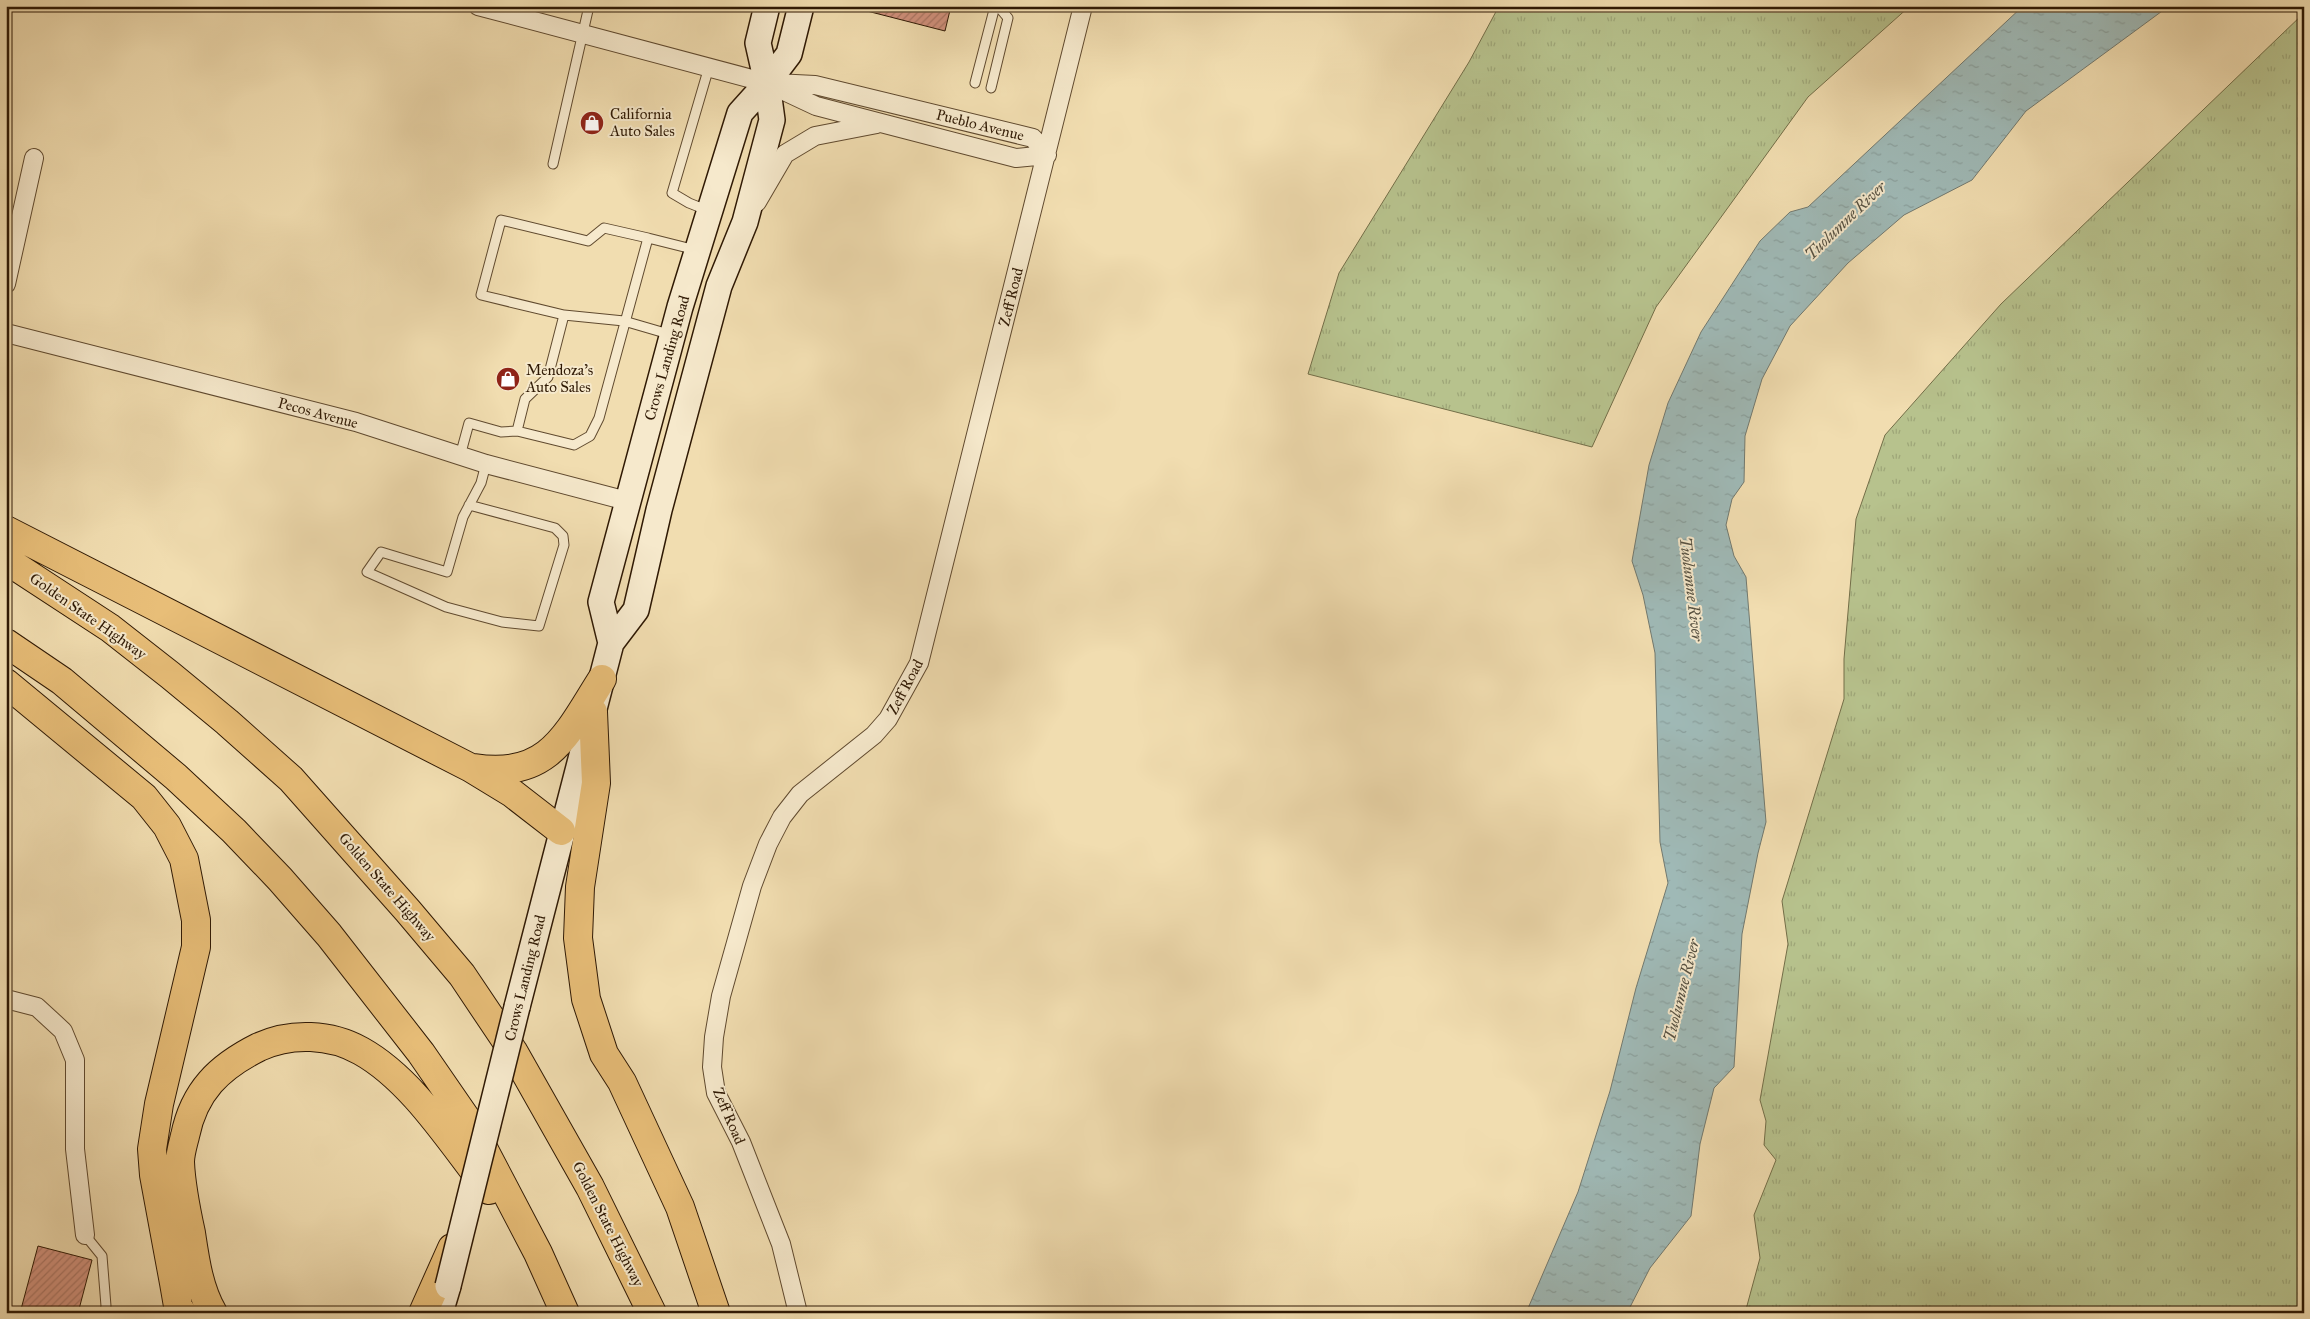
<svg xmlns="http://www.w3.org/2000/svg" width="2310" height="1319" viewBox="0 0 2310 1319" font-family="'IM FELL Great Primer',serif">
<defs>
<pattern id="grass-tufts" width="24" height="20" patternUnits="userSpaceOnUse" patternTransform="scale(1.25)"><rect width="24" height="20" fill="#b7c28d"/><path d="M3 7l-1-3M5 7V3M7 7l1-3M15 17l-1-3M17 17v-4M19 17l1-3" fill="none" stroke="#9ea678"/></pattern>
<pattern id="water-ripples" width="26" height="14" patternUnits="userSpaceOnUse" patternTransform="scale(1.25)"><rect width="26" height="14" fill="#9fb9b6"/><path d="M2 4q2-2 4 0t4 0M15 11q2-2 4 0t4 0" fill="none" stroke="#899e9b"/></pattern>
<pattern id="building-hatch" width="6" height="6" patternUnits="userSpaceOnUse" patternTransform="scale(1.25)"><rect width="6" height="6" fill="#d3937f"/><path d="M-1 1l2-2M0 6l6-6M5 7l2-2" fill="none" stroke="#ac7766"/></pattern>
</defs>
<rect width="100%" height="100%" fill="#f1ddb0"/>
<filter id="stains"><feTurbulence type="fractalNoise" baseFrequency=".004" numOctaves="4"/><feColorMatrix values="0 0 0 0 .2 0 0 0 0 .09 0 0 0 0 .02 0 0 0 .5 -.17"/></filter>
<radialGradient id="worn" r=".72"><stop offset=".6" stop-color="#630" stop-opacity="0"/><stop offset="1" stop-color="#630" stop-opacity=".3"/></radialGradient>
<path fill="url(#grass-tufts)" stroke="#736e48" d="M1499 6H1910L1808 97 1656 307 1592 447 1308 374 1339 273 1469 62Z
M2304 13V1313H1745L1760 1258 1754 1215 1776 1160 1764 1145 1766 1121 1760 1100 1788 944 1782 901 1844 699V659L1856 519 1885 435 2001 304Z"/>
<path fill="url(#water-ripples)" stroke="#72796f" d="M2023 6H2169L2026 111 1972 180 1904 215 1848 263 1790 326 1762 379 1745 436 1744 482 1732 499 1726 525 1734 556 1746 577 1766 822 1758 853 1742 934 1734 1067 1714 1088 1700 1144 1691 1216 1650 1268 1627 1313H1526L1578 1192 1610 1091 1636 988 1668 883 1660 842 1655 653 1643 595 1632 561 1649 465 1668 403 1701 332 1760 241 1790 212 1808 207Z"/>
<path fill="url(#building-hatch)" stroke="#2f1904" d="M868 6H951L945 31 867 11Z
M38 1246 92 1260 78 1313H20Z"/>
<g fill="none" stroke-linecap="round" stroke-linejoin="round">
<g stroke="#604a2f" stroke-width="11">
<path id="lane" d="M975 83 995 6
M991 88 1008 18 998 6
M553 164 589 6
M709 211 689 203 672 193 709 67
M648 238 696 250
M564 315 624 321 672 335
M460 456 469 423 501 432 517 431 525 399 548 377 564 315 481 295 501 220 588 241 604 228 648 238 599 418 590 436 574 445 517 431
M469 505 555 528 563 536 564 545 539 626 502 622 446 607 367 572 381 552 447 572 463 517 481 483 486 464
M85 1235 102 1256 106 1306 105 1313"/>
</g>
<g stroke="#604a2f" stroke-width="20">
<path id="street" d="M478 6 767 83 816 106 881 123 1016 158 1047 155
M775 83 815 85 1033 138 1047 155
M757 202 785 154 815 136 877 124
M6 284 34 158
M6 333 356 422 486 464 627 501
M6 999 37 1007 63 1031 75 1060V1149L85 1235
M798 1313 781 1244 741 1142 716 1093 712 1067 714 1037 721 996 752 886 768 844 782 817 800 794 874 735 888 719 919 663 1083 6"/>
</g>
<g stroke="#2f1904" stroke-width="28">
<path id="secondary" d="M611 643 601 602 680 307 740 113 767 83 758 43 767 6
M517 1007 611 643 636 610 659 510 719 286 745 222 772 120 767 83 789 54 801 6
M440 1313 448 1286"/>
</g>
<g stroke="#2f1904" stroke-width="30">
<path id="highway" d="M6 530 471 768 512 793 561 831
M6 560 110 628 170 675 227 722 291 779 408 911 462 975 513 1051 590 1187 652 1313
M6 643 62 681 176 777 234 831 280 879 329 935 421 1053 472 1127 538 1253 565 1313
M6 683 144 797 167 826 184 859 196 920V947L159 1104 152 1149 154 1175 174 1283 178 1306 182 1313
M593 712 596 783 580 887 578 938 586 999 604 1054 622 1082 680 1207 716 1313
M474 768C549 780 567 734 602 679
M213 1313C199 1289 195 1260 191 1233 186 1210 181 1186 180 1162 180 1154 183 1144 185 1136 194 1091 219 1067 259 1047 291 1032 331 1034 361 1051 413 1080 452 1144 489 1190
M423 1313 452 1248"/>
</g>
<use href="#lane" stroke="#f6e9cc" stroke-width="9"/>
<use href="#street" stroke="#f6e9cc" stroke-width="18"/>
<use href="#secondary" stroke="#f6e9cc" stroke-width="25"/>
<use href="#highway" stroke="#e8be78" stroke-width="28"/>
<g stroke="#2f1904" stroke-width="28" stroke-linecap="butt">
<path id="secondary-bridge" d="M448 1286 517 1007"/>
</g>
<use href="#secondary-bridge" stroke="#f6e9cc" stroke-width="25"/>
</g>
<defs>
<g id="shop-disc" transform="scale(1.25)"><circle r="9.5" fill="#8f2418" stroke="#f6e9cc"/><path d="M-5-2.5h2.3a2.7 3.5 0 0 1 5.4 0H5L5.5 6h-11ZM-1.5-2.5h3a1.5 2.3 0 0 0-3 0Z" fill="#fff"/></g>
</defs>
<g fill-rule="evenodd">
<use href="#shop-disc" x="592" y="123"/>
<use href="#shop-disc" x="508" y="379"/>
</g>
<g text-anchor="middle" stroke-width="4" stroke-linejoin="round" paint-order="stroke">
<g font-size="15" fill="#2f1904" stroke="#f6e9cc" text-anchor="start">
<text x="610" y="119">California<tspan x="610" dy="17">Auto Sales</tspan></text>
<text x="526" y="375">Mendoza's<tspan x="526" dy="17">Auto Sales</tspan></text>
</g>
<g font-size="15" fill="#2f1904" stroke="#f6e9cc">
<text transform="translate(980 125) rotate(14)" y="5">Pueblo Avenue</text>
<text transform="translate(1011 297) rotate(-76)" y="5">Zeff Road</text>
<text transform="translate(667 358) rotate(-74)" y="5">Crows Landing Road</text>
<text transform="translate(318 413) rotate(15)" y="5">Pecos Avenue</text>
<text transform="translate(88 616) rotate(35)" y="5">Golden State Highway</text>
<text transform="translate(905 687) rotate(-62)" y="5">Zeff Road</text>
<text transform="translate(387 887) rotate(49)" y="5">Golden State Highway</text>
<text transform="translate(525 978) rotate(-76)" y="5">Crows Landing Road</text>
<text transform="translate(729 1116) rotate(67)" y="5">Zeff Road</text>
<text transform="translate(608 1224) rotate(63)" y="5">Golden State Highway</text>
</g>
<g font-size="16" font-style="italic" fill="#565142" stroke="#f6e9cc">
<text transform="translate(1845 220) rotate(-44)" y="6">Tuolumne River</text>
<text transform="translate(1692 589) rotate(83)" y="6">Tuolumne River</text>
<text transform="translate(1681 990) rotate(-76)" y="6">Tuolumne River</text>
</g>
</g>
<rect width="2310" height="1319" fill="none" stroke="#f1ddb0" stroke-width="25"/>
<rect x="8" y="8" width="2295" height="1304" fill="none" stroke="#2f1904" stroke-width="2.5"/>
<rect x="12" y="12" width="2285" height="1294" fill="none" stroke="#2f1904"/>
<rect width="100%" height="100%" filter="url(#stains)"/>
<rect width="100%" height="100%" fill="url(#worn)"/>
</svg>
